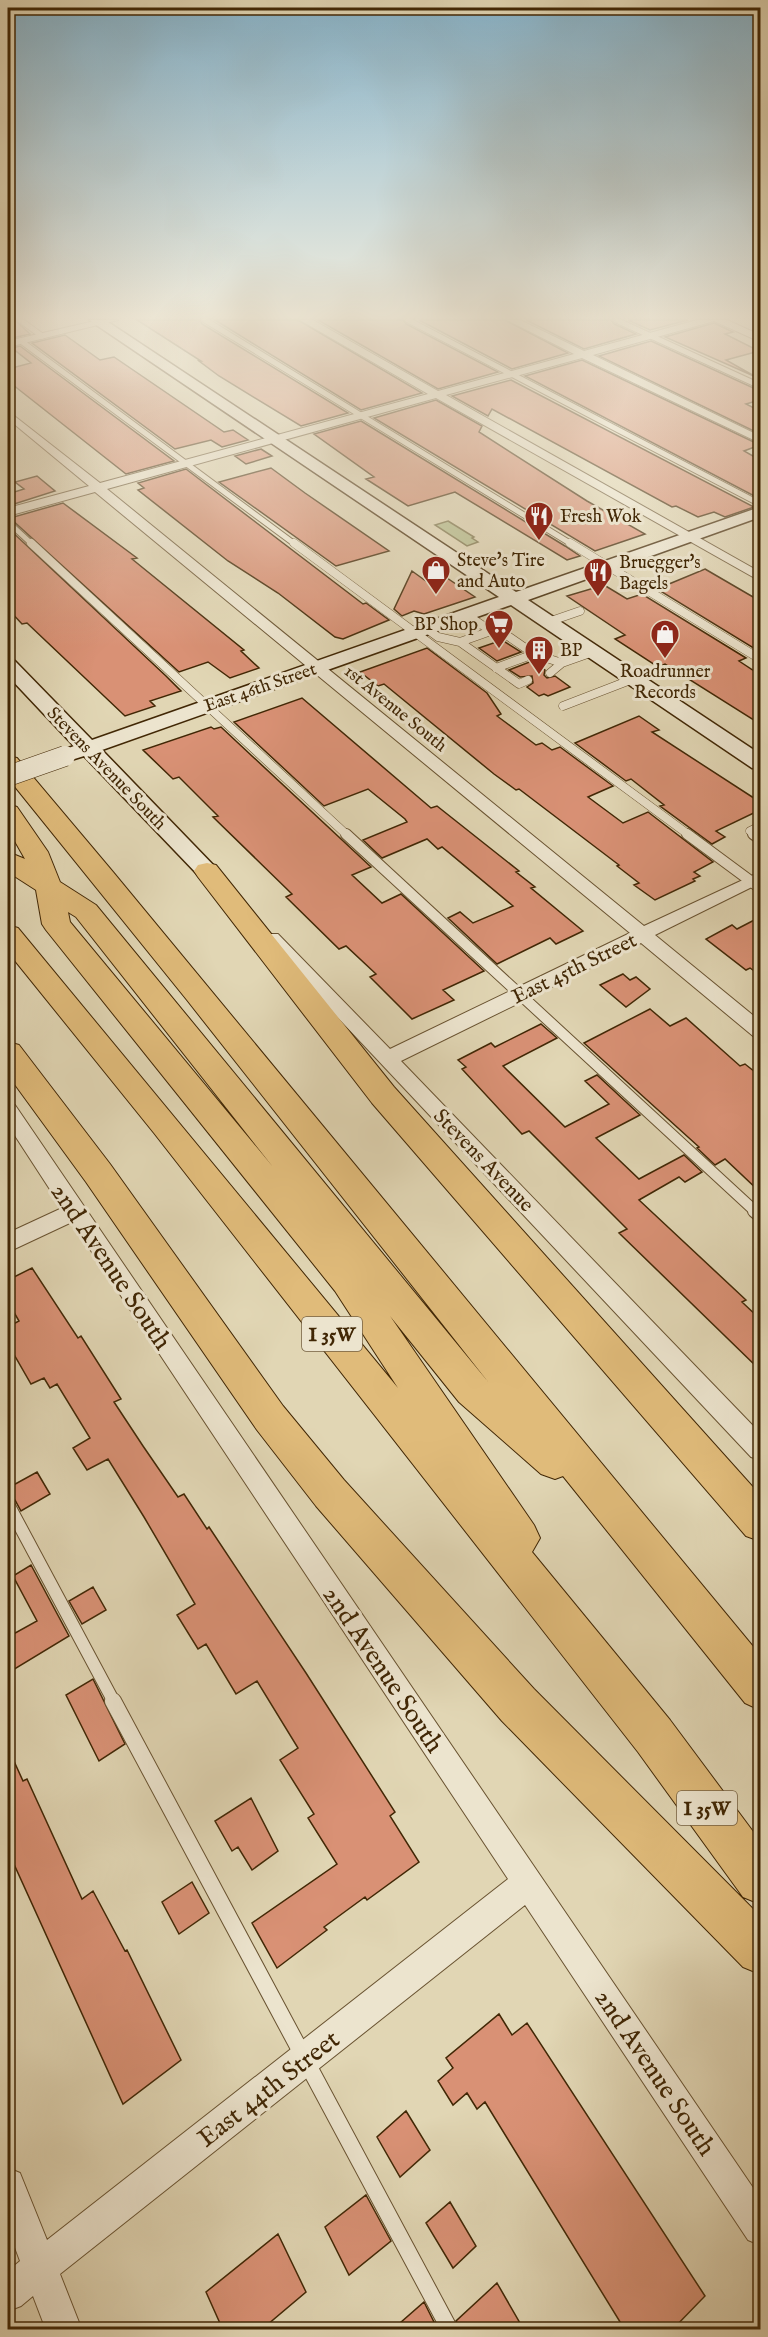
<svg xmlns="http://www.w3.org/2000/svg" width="768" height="2337" viewBox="0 0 768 2337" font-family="'IM FELL English',serif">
<rect width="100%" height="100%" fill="#e1d6b4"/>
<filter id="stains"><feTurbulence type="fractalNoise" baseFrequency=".00333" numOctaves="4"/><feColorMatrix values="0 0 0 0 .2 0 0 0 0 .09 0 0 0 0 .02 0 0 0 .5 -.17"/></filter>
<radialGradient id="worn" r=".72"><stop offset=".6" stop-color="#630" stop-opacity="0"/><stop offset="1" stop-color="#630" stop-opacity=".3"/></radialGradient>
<path fill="#b5bd8b" stroke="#7b7248" stroke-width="1.5" d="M448 521 474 537 472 538 478 542 467 546 435 525Z"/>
<path fill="#d99175" stroke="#412705" stroke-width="1.5" d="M8 320H15L30 334 8 339Z
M137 320H200L202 324 348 413 301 426 219 376 199 361H201Z
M215 320H298L422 393 361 410Z
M318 320H403L406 324 498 372 438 389Z
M419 320H505L568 353 512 369Z
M526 320H611L614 324 636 334 584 349Z
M628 320H688L650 330Z
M714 323 733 332 725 334 759 351 726 360 756 377 665 337Z
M65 335 100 360 114 357 224 432 233 430 248 440 222 447 211 440 175 449 32 343Z
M651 341 760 391V400L746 404 760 411V434L599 356Z
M20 346 174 461 126 474 8 381V369L31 363 12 348Z
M582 360 760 445 744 451 760 460V499L525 376Z
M511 380 754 507 725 517 714 512 698 517 676 506 672 507 492 409 488 416 452 396Z
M436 400 482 426 479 432 587 501 645 534 595 551 374 418Z
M361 421 565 546 580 556 567 560 455 492 408 506 366 479 374 477 314 434Z
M261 449 272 456 246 464 235 456Z
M271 468 305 493 389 551 336 566 219 482Z
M186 469 363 604 366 603 389 620 343 639 335 637 278 593 228 561 138 490 144 488 138 483Z
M37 476 55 491 8 506V494L24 489 15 482Z
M63 503 137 558 132 559 244 650 241 651 259 668 230 678 208 662 179 672 10 518Z
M8 528 166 676 181 691 150 701 155 706 125 716 27 623 22 624 8 609Z
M705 569 760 601V652L657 589Z
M412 571 430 584 447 578 475 597 424 614 414 611 402 616 394 609Z
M604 585 627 599 642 594 746 658 739 661 760 675V724L665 664 658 667 615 639 625 635 567 596Z
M502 640 521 652 497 661 479 648Z
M427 648 487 693 501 714 497 716 536 745 542 743 552 750 560 747 613 786 588 797 623 823 648 812 713 862 694 872 700 876 693 879 695 881 655 900 634 885 639 883 617 866 619 865 519 789 516 790 494 774 384 684 378 686 360 672Z
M532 661 545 670 544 675 547 678 555 676 570 687 548 696 544 694 539 696 527 687 533 683 532 676 520 677 509 670Z
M302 698 431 808 437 806 519 871 516 872 535 887 531 888 583 931 556 944 550 938 497 964 448 918 460 912 473 923 513 906 442 847 438 849 427 839 382 858 363 840 407 822 405 819 368 789 324 806 234 722Z
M639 716 659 730 652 732 760 802V810L716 831 725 837 712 844 660 806 664 805 631 779 626 781 575 743Z
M211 727 214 729 221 727 371 867 352 875 382 903 401 894 484 971 443 990 454 1000 412 1019 370 977 376 974 346 946 339 949 286 897 292 894 213 817 218 816 179 777 173 779 143 750Z
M760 917V975L750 968 746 970 706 939 732 925 737 929Z
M623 974 630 980 636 977 650 989 626 1007 600 985Z
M650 1009 670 1026 686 1018 740 1066 745 1064 760 1076V1192L725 1159 715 1165 697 1148 699 1147 584 1043Z
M541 1024 557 1038 503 1066 565 1127 609 1104 585 1081 597 1075 640 1115 596 1138 639 1179 684 1155 702 1172 685 1182 679 1177 639 1200 746 1300 742 1302 760 1319V1370L619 1233 627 1229 529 1131 522 1134 462 1069 466 1067 458 1060 491 1043 495 1047Z
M32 1268 78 1338 81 1336 121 1399 114 1402 143 1446 178 1497 184 1494 207 1529 209 1527 306 1673 395 1812 390 1816 419 1862 367 1900 365 1897 324 1927 327 1930 277 1968 252 1923 337 1864 308 1818 314 1814 280 1760 298 1748 257 1681 236 1694 206 1644 198 1649 177 1615 195 1604 144 1517 108 1459 87 1470 73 1448 90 1438 57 1384 50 1388 44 1378 31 1384 8 1344V1327L19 1321 8 1302V1280Z
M37 1472 50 1494 21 1511 15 1500 8 1496V1488Z
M31 1565 69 1636 8 1673V1637L37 1621 13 1576Z
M93 1587 106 1610 82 1624 69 1601Z
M93 1679 125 1744 99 1761 66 1695Z
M8 1748 23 1781 27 1779 82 1899 93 1891 125 1951 127 1950 181 2060 123 2104 8 1851Z
M251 1798 278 1851 252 1870 238 1847 232 1851 215 1821Z
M192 1882 209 1913 179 1934 162 1902Z
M499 2014 512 2035 527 2023 705 2296 672 2330H625L485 2102 477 2109 467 2093 453 2105 438 2081 453 2068 446 2058Z
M406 2111 430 2150 400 2177 377 2137Z
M366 2195 391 2241 349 2275 325 2227Z
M450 2202 476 2246 453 2268 426 2223Z
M278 2234 306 2292 261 2330H223L206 2292Z
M497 2283 524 2330H460L456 2321Z
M424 2302 438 2330H392Z"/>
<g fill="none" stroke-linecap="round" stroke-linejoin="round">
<g stroke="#695331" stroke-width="7">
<path id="lane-far4" d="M20 320 42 336
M205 320 573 545
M408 320 760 504
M616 320 760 386
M21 341 296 545
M8 522 33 545"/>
</g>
<g stroke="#695331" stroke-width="9">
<path id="lane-far3" d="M31 543 347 835
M294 543 689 835
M570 543 760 659
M467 615 491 631 505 634 534 654 562 663
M548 622 580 611
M427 629 438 637 460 642 519 684 528 680
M460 642 491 631
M496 668 534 654
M550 673 562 663 593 652
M563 706 633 679
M755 835 750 831 760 826"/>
</g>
<g stroke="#695331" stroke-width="12">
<path id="lane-far2" d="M346 834 756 1212
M687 834 760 888
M753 834 760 839"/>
</g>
<g stroke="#695331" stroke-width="14">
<path id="lane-far1" d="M754 1211 760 1216
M8 1504 114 1702"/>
</g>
<g stroke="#695331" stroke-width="18">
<path id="lane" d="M113 1701 450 2330"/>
</g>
<g stroke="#695331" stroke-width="2">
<path id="street" d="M99 320H118L8 347V341Z
M300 320H313L438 391 574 354 507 320H520L584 351 697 320H727L760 335V341L756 340 714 321 593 355 760 436V443L582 358 446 395 760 572V581L436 398 107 489 644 926 760 872V883L655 935 760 1021V1037L753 1036 641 943 401 1061 760 1433V1460L751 1457 263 938 266 934H278L390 1049 630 933 95 492 8 516V508L89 486 8 419V411L100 483 428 394Z
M8 1103 15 1105 760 2198V2245L748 2240 525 1905 60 2274 82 2330H46L33 2296 21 2306 8 2311V2271L20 2261 8 2229V2168L20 2173 47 2240 508 1879 72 1222 8 1252V1233L62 1208 8 1125Z"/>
</g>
<g stroke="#412705" stroke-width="3">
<path id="secondary" d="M89 320H105L516 592 760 507V517L528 600 760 754V769L752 768 511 605 102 750 219 871 215 876H199L84 756 65 762 58 760 54 756 58 752 74 746 8 676V659L15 661 92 740 499 597Z"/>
</g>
<g stroke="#412705" stroke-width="2">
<path id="highway" d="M8 756 17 758 113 872 760 1655V1710L745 1703 563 1476 555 1479 541 1474 459 1402 390 1316 534 1525 540 1538 532 1552 670 1720 760 1841V1904L743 1897 638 1752 154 1133 8 952V925L18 928 398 1388 335 1291 46 930 42 924 36 890 8 872V852L25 859 8 829V804L17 807 48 852 60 882 96 905 489 1383 187 1000 8 778ZM68 912 76 917 273 1167 70 922Z
M207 863 216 865 394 1087 760 1495V1541L746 1536 372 1103 198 877 194 871 198 865Z
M8 1042 19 1045 110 1164 283 1406 344 1480 534 1689 760 1916V1974L743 1967 502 1721 316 1506 257 1430 86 1182 8 1075Z"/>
</g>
<use href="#lane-far4" stroke="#ece4ce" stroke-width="5"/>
<use href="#lane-far3" stroke="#ece4ce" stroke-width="8"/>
<use href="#lane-far2" stroke="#ece4ce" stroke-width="10"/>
<use href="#lane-far1" stroke="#ece4ce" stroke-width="12"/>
<use href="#lane" stroke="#ece4ce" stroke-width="16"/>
<use href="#street" fill="#ece4ce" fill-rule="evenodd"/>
<use href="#secondary" fill="#ece4ce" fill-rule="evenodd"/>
<use href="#highway" fill="#e0bb7a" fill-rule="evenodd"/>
<g stroke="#412705" stroke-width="21" stroke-linecap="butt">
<path id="secondary-bridge" d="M8 776 65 756"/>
</g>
<use href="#secondary-bridge" stroke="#ece4ce" stroke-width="20"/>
</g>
<linearGradient id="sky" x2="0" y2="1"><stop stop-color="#87b6cf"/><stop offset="0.49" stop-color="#f2eddd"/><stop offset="1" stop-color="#f2eddd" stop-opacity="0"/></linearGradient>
<rect width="768" height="647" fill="url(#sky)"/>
<defs>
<g id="restaurant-pin" transform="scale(1.5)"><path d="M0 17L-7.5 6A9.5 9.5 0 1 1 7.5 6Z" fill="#8f2418" stroke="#ece4ce"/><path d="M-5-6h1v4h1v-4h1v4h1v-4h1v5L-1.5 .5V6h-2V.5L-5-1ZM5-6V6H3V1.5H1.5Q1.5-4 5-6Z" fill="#fff"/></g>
<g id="shop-pin" transform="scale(1.5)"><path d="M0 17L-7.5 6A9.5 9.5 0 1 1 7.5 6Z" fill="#8f2418" stroke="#ece4ce"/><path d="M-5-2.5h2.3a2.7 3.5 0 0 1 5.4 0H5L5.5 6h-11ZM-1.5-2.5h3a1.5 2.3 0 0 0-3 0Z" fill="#fff"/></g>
<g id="supermarket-pin" transform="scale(1.5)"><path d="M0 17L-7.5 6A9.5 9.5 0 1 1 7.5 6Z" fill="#8f2418" stroke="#ece4ce"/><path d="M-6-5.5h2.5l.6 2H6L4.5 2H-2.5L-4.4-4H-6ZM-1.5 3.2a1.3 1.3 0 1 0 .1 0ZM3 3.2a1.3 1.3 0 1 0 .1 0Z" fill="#fff"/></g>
<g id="building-pin" transform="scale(1.5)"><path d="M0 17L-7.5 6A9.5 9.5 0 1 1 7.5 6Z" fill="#8f2418" stroke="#ece4ce"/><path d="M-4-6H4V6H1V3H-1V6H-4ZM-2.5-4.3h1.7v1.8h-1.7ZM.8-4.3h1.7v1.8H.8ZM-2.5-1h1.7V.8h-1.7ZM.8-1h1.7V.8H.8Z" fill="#fff"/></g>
</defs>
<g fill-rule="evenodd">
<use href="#restaurant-pin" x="539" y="516"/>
<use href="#shop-pin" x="436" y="570"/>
<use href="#restaurant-pin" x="598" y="572"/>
<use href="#supermarket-pin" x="499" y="624"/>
<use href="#shop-pin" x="665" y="634"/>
<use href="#building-pin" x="539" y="650"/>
</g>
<g text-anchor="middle" stroke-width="6" stroke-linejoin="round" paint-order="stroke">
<g font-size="18" fill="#412705" stroke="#ece4ce" text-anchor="start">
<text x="560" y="522">Fresh Wok</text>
<text x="457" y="566">Steve's Tire<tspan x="457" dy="21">and Auto</tspan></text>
<text x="619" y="568">Bruegger's<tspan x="619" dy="21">Bagels</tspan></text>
<text x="478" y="630" text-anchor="end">BP Shop</text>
<text x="560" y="656">BP</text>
<text x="665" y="677" text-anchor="middle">Roadrunner<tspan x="665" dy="21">Records</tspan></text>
</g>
<g font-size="18" fill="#412705" stroke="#ece4ce">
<text transform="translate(260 687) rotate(-19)" y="6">East 46th Street</text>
<text transform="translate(396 708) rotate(39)" y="6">1st Avenue South</text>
<text transform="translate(107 768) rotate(46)" y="6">Stevens Avenue South</text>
</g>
<g fill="#ece4ce" stroke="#746041" stroke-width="1.5">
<rect x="302" y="1317" width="60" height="34" rx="4.5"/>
<rect x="677" y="1791" width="60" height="34" rx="4.5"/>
</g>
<g font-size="20" font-weight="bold" fill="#412705">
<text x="332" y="1341">I 35W</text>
<text x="707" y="1815">I 35W</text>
</g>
<g font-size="21" fill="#412705" stroke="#ece4ce">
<text transform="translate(574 968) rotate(-26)" y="7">East 45th Street</text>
<text transform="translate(484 1160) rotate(46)" y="7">Stevens Avenue</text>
</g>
<g font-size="26" fill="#412705" stroke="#ece4ce">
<text transform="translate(112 1266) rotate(56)" y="9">2nd Avenue South</text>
<text transform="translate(384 1669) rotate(56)" y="9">2nd Avenue South</text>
<text transform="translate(656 2072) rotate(56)" y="9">2nd Avenue South</text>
<text transform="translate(268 2088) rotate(-38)" y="9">East 44th Street</text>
</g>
</g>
<rect width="768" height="2337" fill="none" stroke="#e1d6b4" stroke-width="30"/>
<rect x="9" y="9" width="750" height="2319" fill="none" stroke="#412705" stroke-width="3"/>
<rect x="15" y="15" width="738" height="2307" fill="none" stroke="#412705" stroke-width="1.5"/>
<rect width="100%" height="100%" filter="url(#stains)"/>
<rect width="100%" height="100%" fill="url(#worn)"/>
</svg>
